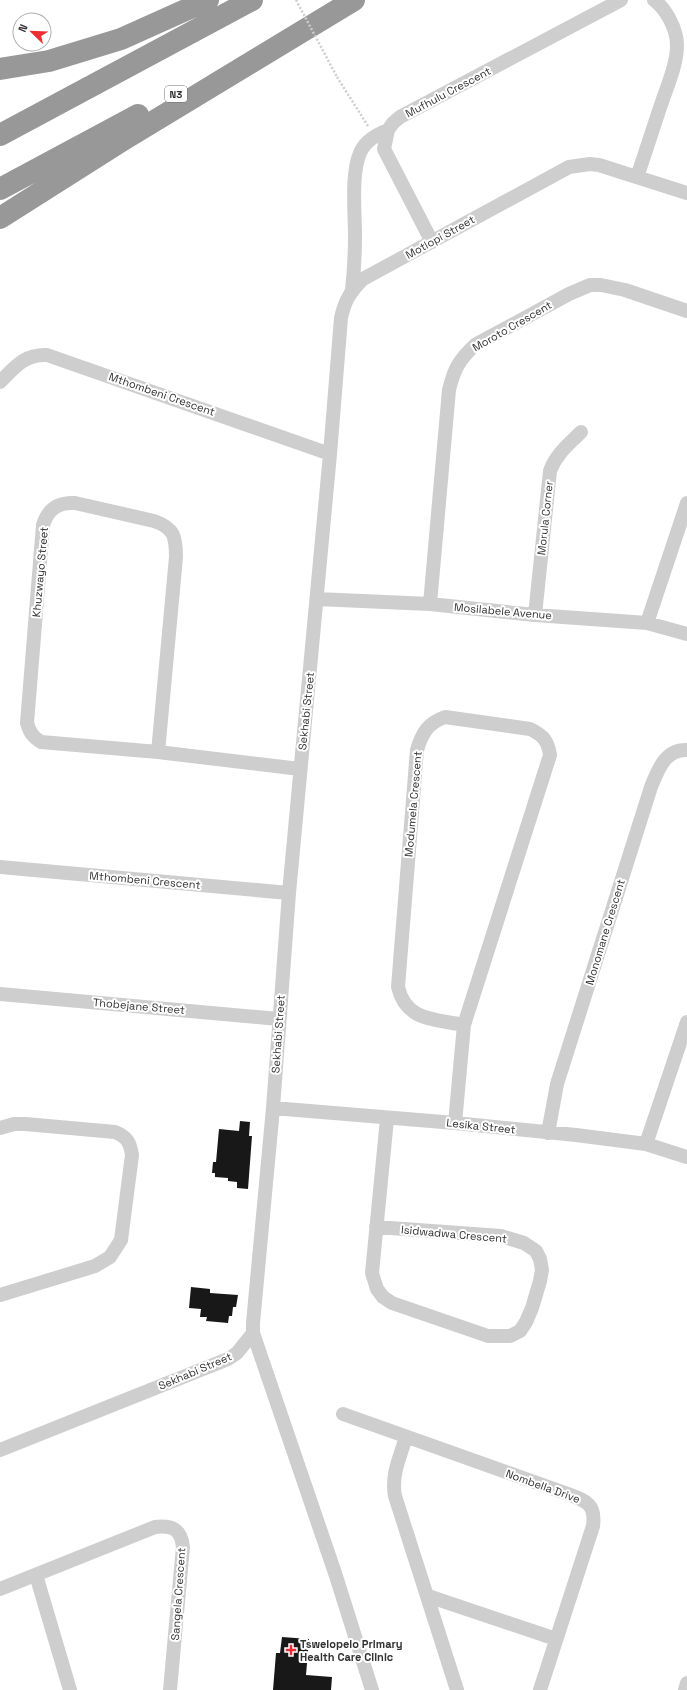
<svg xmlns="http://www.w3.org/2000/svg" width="687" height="1690" viewBox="0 0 687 1690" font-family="'Space Grotesk',sans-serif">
<rect width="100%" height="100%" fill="#fff"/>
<path fill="#181818" d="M240 1121 250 1122 249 1136H252L248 1189 237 1188V1182L228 1181V1178L215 1177V1173H212L213 1162H216L219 1129 239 1131Z
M191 1287 210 1289V1293L238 1295 236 1307H233L232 1316H229L228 1323 206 1321 207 1317H200L201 1309 189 1308Z
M282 1637 309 1639 306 1675 332 1677 331 1690H273L276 1653H280Z"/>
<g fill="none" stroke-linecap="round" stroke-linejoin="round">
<path stroke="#cecece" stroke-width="2.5" stroke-dasharray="2 2" stroke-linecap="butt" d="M337 77 368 126"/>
<path stroke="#cecece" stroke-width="14" d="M637 177C646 151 654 125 663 99 669 82 677 63 677 45 677 29 666 9 654 0
M432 242 384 149 388 130 393 123 400 117 621 0
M352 290C354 272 355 253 355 235 355 213 351 173 360 153 365 141 376 135 388 130
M0 382C15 367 24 354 47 355L330 454
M317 599 430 604 535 615 647 623 687 634
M430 604 449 390C454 369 459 360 475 345L569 294 590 285H601L625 290 687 311
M535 615 550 471C556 454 569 444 581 432
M647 623 687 503
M158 752 176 557C176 536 174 528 154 521L75 503C58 502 48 509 43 525L27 723C30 733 33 737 41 742L158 752 300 769
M0 867 289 893
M0 994 279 1019
M273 1108 455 1123 576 1135 646 1144 687 1157
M455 1123 464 1025 550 755C548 741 543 735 530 729L445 717C428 723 422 733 417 750L398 987C406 1021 434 1019 464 1025
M0 1128 14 1124H25L115 1132C127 1137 130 1142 132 1155L121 1240 110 1257 95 1266 0 1295
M548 1133 557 1084 651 787C658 770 665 749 687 750
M646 1144 687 1022
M376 1227 501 1236 524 1243 536 1251 540 1259 542 1270 540 1281 532 1308 526 1322 520 1331 510 1336H488L392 1303 383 1297 377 1289 372 1273 387 1119
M253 1333 335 1573 372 1690
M343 1414 568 1494C586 1501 596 1504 593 1526L540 1690
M406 1437C400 1457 391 1475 395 1496L457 1690
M0 1450 228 1359 237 1353 253 1333V1323L273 1108 289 893 330 454 341 318C345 300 350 292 363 279L569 167 590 164 599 165 687 193
M36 1575 70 1690
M0 1589 155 1527C172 1525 181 1529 183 1547L170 1690
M428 1596 556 1639
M685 1690 687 1683"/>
<path stroke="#989898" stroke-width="22" d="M0 69 49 61 121 39 208 0
M0 135 252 0
M0 189 138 115
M0 218 123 140 354 0"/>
<path stroke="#cecece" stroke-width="2.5" stroke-dasharray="2 2" stroke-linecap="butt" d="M296 0 337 77"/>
</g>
<path fill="#ed2d34" stroke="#fff" stroke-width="1.5" d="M289 1644h4v4h4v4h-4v4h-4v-4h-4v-4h4z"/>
<g text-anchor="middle" stroke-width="4" stroke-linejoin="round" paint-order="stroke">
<rect fill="#fff" stroke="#6f6f6f" stroke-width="1" x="165" y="86" width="22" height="16" rx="3"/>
<g font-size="10" font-weight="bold" fill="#313131">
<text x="176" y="98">N3</text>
</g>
<g font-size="11" fill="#313131" stroke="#fff">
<text transform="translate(448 92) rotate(-28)" y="4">Mufhulu Crescent</text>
<text transform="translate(440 237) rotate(-29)" y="4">Motlopi Street</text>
<text transform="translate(512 326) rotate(-30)" y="4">Moroto Crescent</text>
<text transform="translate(162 394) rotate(19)" y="4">Mthombeni Crescent</text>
<text transform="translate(545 518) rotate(-84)" y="4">Morula Corner</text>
<text transform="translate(40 572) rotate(-85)" y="4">Khuzwayo Street</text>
<text transform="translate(503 611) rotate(5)" y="4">Mosilabele Avenue</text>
<text transform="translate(306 711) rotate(-84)" y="4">Sekhabi Street</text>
<text transform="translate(413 804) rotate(-85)" y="4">Modumela Crescent</text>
<text transform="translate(145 880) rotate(5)" y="4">Mthombeni Crescent</text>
<text transform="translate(605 932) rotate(-73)" y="4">Monomane Crescent</text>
<text transform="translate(139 1006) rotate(5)" y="4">Thobejane Street</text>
<text transform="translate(278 1034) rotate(-86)" y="4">Sekhabi Street</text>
<text transform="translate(481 1126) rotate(6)" y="4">Lesika Street</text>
<text transform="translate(454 1234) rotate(5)" y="4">Isidwadwa Crescent</text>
<text transform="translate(195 1371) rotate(-23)" y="4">Sekhabi Street</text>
<text transform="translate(543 1486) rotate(20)" y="4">Nombella Drive</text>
<text transform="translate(178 1594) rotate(-86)" y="4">Sangela Crescent</text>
</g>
<g font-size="11" font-weight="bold" fill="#313131" stroke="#fff" text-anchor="start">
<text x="300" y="1648">Tswelopelo Primary<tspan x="300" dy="13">Health Care Clinic</tspan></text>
</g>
</g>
<g transform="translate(32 32) rotate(293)"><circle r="19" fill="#ffffff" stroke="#adadad"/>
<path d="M0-3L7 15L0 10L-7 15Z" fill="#ed2d34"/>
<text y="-6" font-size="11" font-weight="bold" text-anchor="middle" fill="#313131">N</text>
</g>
</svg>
